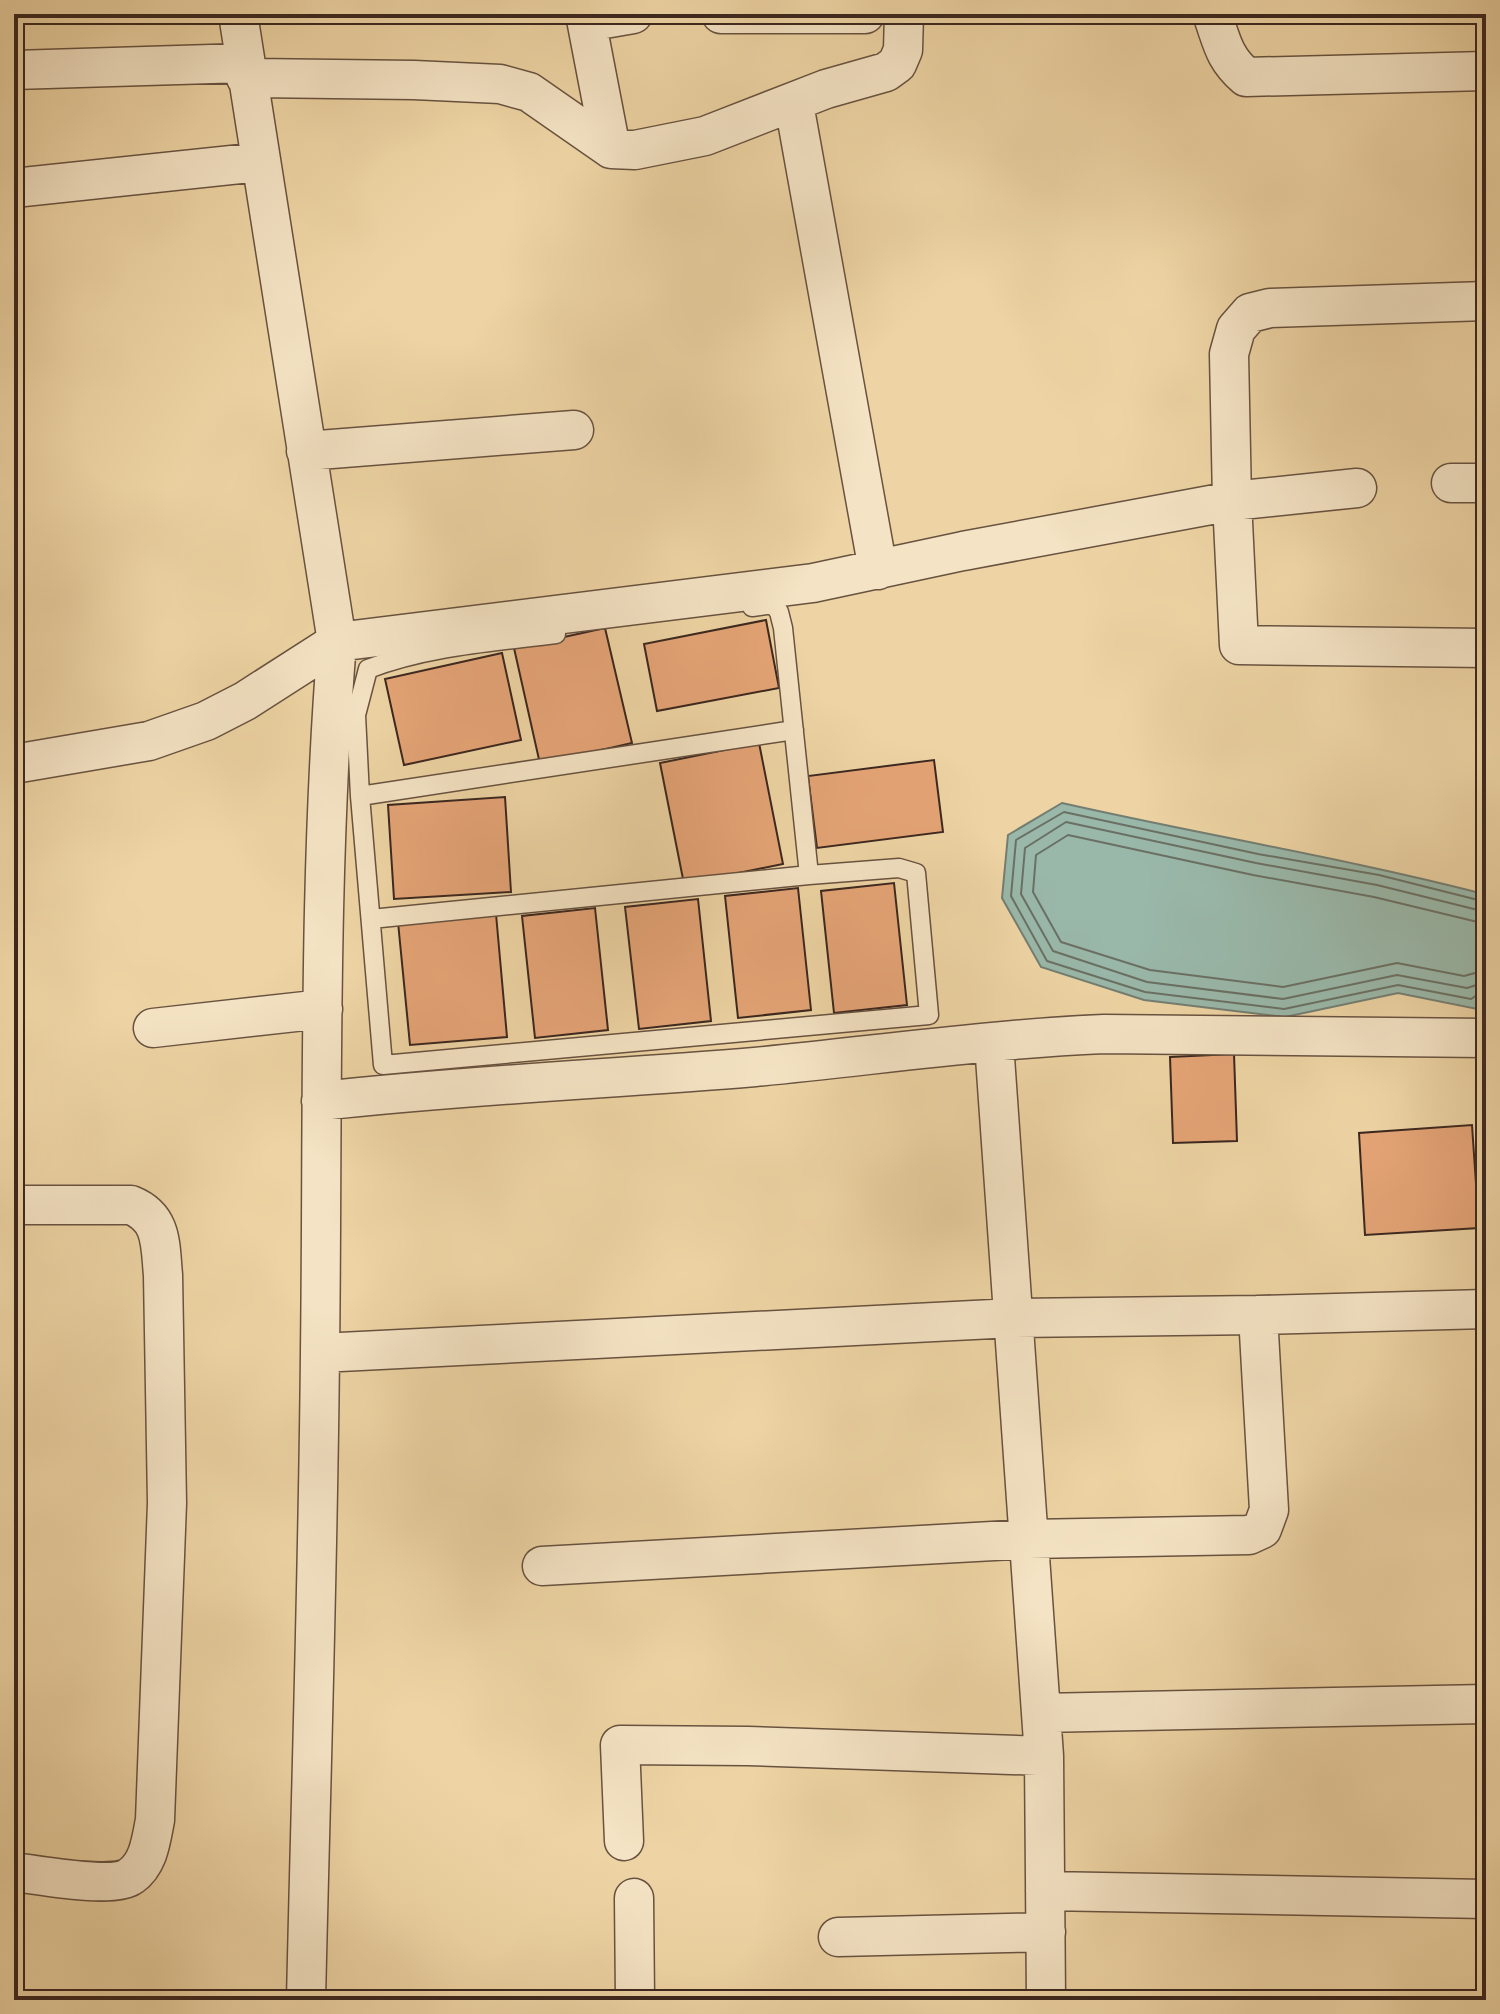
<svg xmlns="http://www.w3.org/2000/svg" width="1500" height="2014" viewBox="0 0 1500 2014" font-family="'IM FELL Great Primer',serif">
<rect width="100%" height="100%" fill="#eed4a4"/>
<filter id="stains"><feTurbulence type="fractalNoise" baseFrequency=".0025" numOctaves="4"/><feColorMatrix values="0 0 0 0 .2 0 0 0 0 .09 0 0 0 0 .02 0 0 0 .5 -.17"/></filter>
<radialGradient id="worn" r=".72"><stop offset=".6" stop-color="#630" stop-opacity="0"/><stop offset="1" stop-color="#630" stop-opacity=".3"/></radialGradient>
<path fill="#99b8aa" stroke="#737e72" stroke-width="2" d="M1062 803C1203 835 1345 858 1484 894L1486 995 1477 1009 1398 993 1285 1017 1144 1000 1041 967 1002 898 1008 835Z"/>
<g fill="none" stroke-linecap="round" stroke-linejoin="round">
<path stroke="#6a7064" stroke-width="2" d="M1486 902 1379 875 1258 854 1064 812 1016 840 1011 896 1047 961 1145 992 1284 1009 1398 985 1471 999 1480 993 1486 992
M1486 912 1377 885 1256 863 1066 822 1025 848 1021 894 1053 951 1147 982 1283 999 1397 975 1467 988 1486 982
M1486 924 1374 897 1253 875 1068 835 1036 855 1033 892 1061 942 1150 970 1283 987 1397 963 1464 976 1486 970"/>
</g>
<path fill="#e5a476" stroke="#3b271f" stroke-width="2" d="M766 620 779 688 657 711 644 644Z
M605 628 632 743 540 764 514 648Z
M502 653 521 740 404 765 385 679Z
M759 743 783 864 684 884 660 763Z
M934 760 943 832 817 848 808 776Z
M505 797 511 892 394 899 388 805Z
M894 883 907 1005 834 1013 821 891Z
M798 888 811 1010 738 1018 725 896Z
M698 899 711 1021 639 1029 625 907Z
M595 908 608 1030 535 1038 522 916Z
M496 914 507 1037 410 1045 398 922Z
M1234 1054 1237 1141 1173 1143 1170 1057Z
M1472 1125 1479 1228 1365 1235 1359 1133Z"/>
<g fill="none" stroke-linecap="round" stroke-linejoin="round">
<g stroke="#685240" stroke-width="21">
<path id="service" d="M356 715 360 796 383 1065 929 1015 916 873 899 868 809 875 783 628 779 612 773 604 752 607
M331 723 356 715 368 669C428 646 493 642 556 634
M360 796 794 730
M371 919 809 875"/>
</g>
<g stroke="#685240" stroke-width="41">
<path id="minor" d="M238 14 337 642C318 878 323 1115 320 1352 318 1568 311 1784 306 2000
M585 14 611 149
M721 14H865
M1212 14C1222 41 1223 57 1246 77L1486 71
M587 22 633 14
M14 70 244 63
M246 78 414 80 500 84 529 92 611 149 635 150 705 136 826 89 886 72 897 64 903 50 904 14
M794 104 878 570
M14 188 259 162
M1486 301 1270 308 1250 313 1236 329 1229 354 1232 501 1239 645 1486 648
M306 451 574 430
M1451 483H1486
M14 764 149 741 206 721 245 701 337 642 813 583 963 551 1232 501 1357 488
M153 1028 323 1009
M994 1043 1044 1756
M321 1101C465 1085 610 1079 755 1067 871 1056 988 1039 1104 1034L1486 1038
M14 1205H131C163 1218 160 1245 163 1275L167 1503 155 1820C151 1840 149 1863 131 1876 114 1889 37 1875 14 1872
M320 1353 1013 1318 1258 1315
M542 1566 1029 1539 1249 1535 1262 1529 1269 1510 1258 1315 1486 1309
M1041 1713 1486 1704
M624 1841 620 1745 748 1746 1044 1756 1046 2000
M1045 1891 1486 1899
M634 1898 635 2000
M838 1937 1046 1932"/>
</g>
<use href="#service" stroke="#f4e3c4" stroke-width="18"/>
<use href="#minor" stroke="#f4e3c4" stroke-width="38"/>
</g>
<rect width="1500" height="2014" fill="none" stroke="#eed4a4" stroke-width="48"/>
<rect x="16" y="16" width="1468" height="1982" fill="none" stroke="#3b271f" stroke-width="4"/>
<rect x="24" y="24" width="1452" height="1966" fill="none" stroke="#3b271f" stroke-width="2"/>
<rect width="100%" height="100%" filter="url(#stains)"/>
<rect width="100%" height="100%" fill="url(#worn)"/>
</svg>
